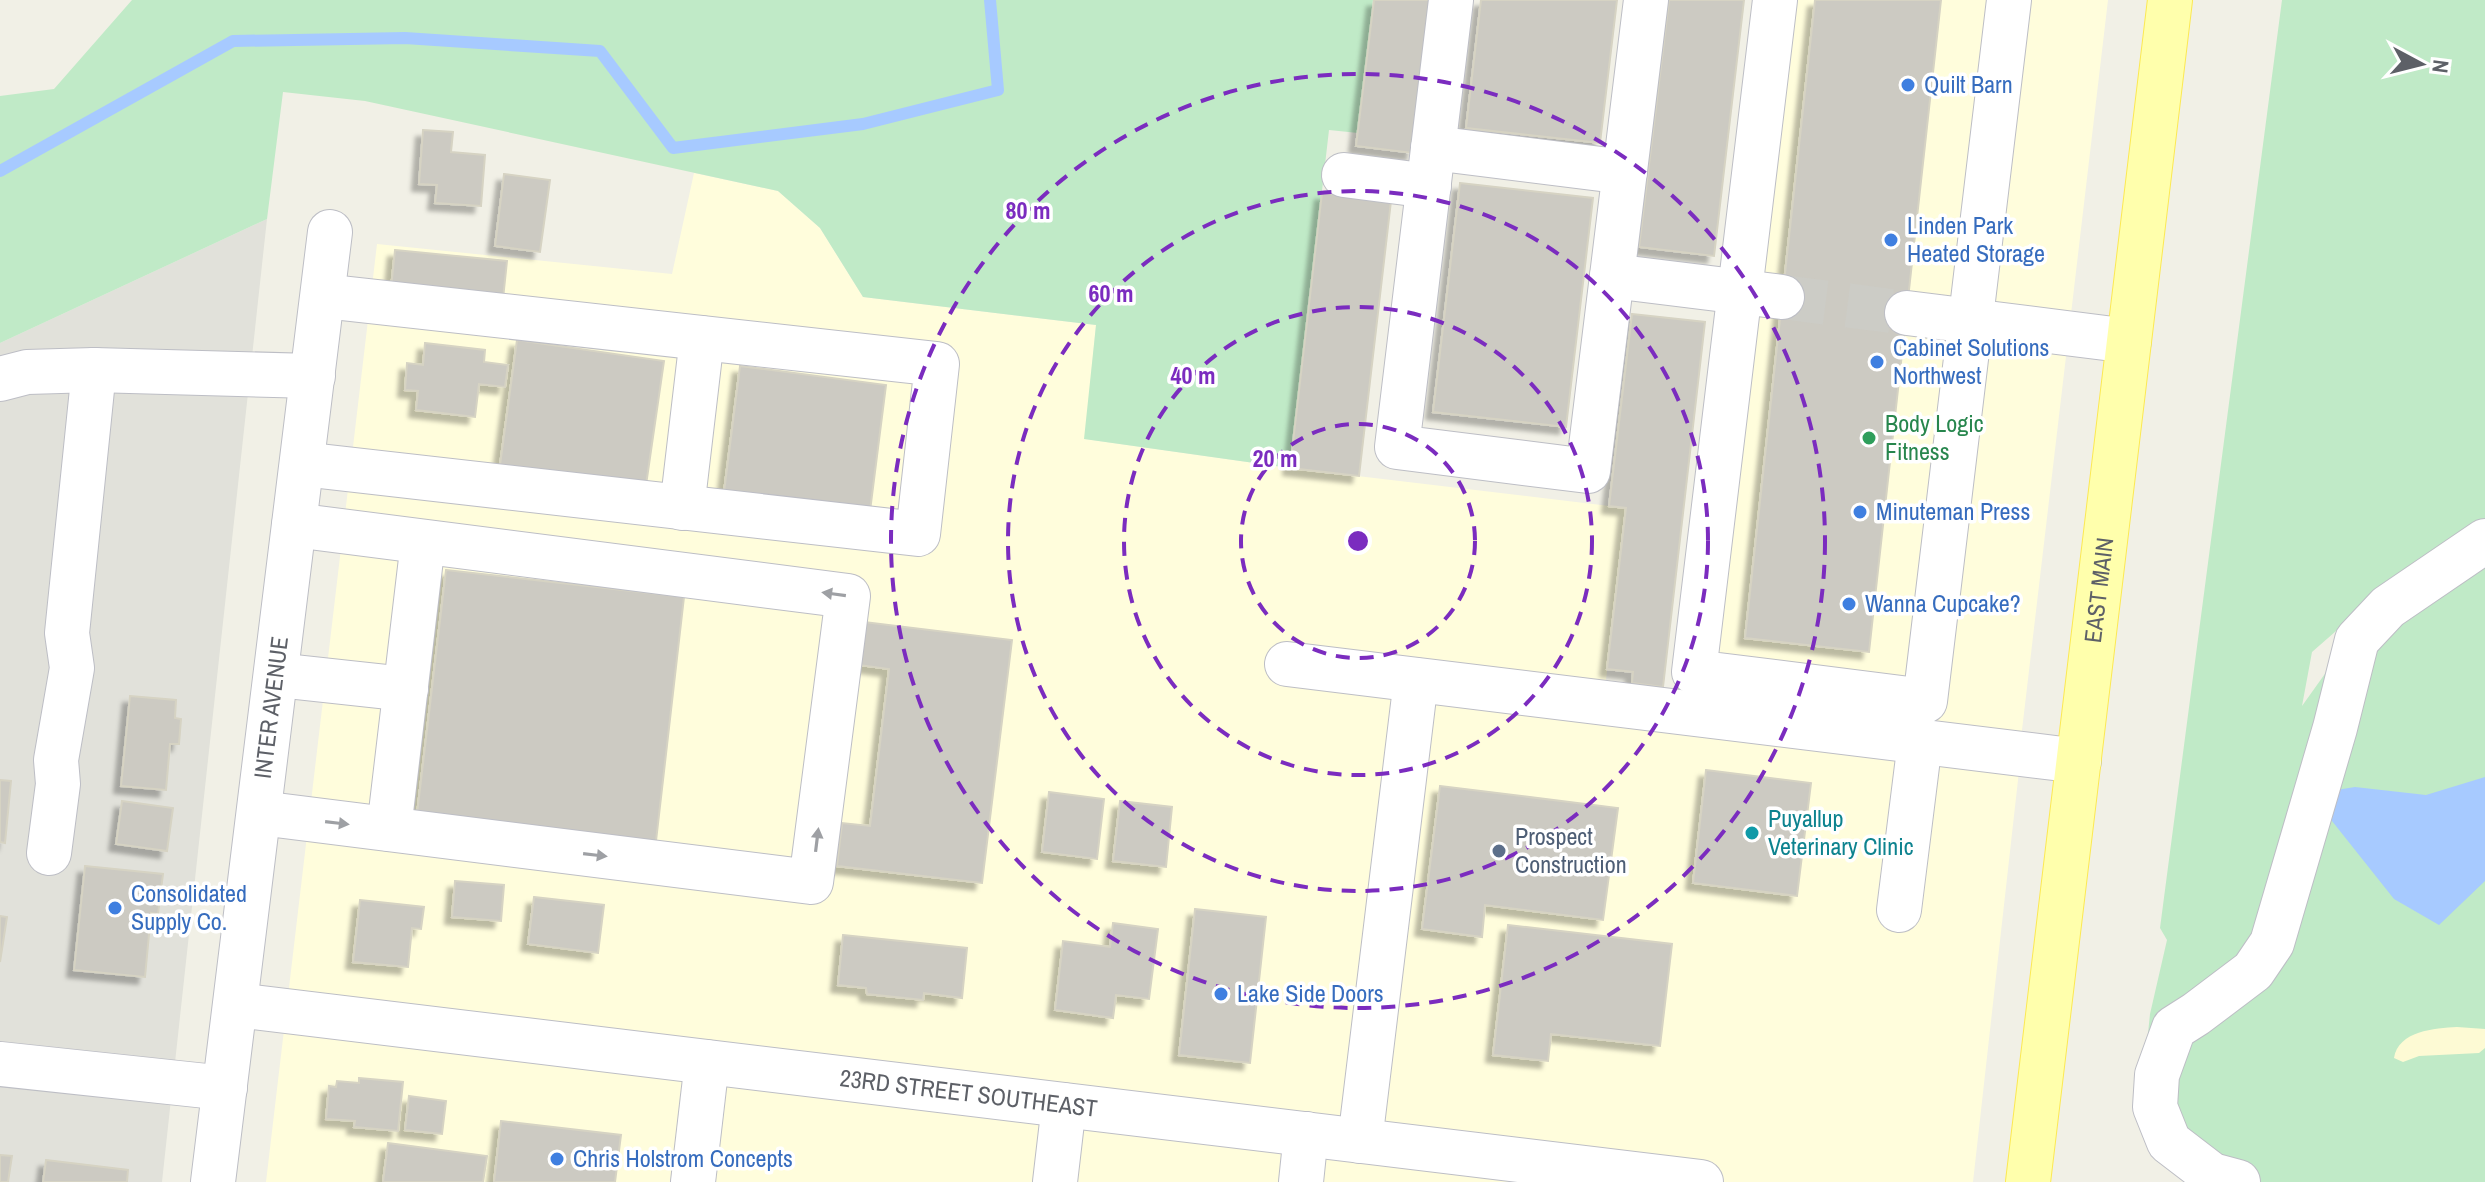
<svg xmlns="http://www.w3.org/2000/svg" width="2485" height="1182" viewBox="0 0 2485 1182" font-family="'Archivo Narrow',sans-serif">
<defs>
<filter id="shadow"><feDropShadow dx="-7" dy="7" stdDeviation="2" flood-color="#0004"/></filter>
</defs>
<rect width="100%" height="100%" fill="#f1f0e6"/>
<path fill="#fffddc" d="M1756 0H2108L2022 730 2018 780 1973 1182H266L377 244 672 274 694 173 778 191 820 228 863 297 1096 325 1085 439 1290 468 1626 508 1606 680 1674 689Z"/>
<path fill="#e1e1da" d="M267 219 162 1182H0V343Z"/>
<path fill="#c0eac7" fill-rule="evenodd" d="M132 0H1373L1358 133 1329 130 1290 468 1084 439 1096 325 863 297 820 228 778 191 365 101 283 92 267 219 0 343V96L54 89Z
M2282 0H2485V1182H2215L2146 1053 2150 1014 2167 940 2160 928ZM2383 590 2384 591 2302 706 2312 652Z"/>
<path fill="#fdfad4" d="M2457 1027 2485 1029V1048L2479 1053 2419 1056 2403 1062 2394 1058C2398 1031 2435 1028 2457 1027Z"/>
<path fill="#a7caff" d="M2485 777V881L2439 925 2394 899 2332 821 2330 791 2355 787 2426 795Z"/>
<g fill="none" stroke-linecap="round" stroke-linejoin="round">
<path stroke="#a7caff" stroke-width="12" d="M0 171 233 41 405 38 600 51 673 148 863 124 998 90 990 0"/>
</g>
<path fill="#cccac2" stroke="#d6d3c3" stroke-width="2" filter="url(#shadow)" d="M1374 0H1431L1413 153 1356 146Z
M1481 0H1617L1600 143 1466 128Z
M1669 0H1744L1714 256 1639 247Z
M1815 0H1941L1869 652 1745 638Z
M423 130 453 132 451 152 485 155 481 206 435 203 437 185 419 184Z
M504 174 550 180 540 252 495 246Z
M1460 183 1593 198 1566 427 1433 412Z
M1322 193 1391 201 1359 476 1290 468Z
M395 250 507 261 503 299 391 288Z
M1632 314 1705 322 1663 687 1632 683 1633 672 1607 669 1626 508 1609 506Z
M517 340 664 361 646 485 500 465Z
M425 343 485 350 484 362 508 365 505 387 479 384 475 417 416 410 418 391 405 390 407 363 423 365Z
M740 366 886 385 870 511 724 492Z
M446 570 684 597 656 841 417 814Z
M864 622 1012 640 982 883 837 866 842 823 870 826 889 669 859 665Z
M130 696 176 700 175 718 181 719 179 744H170L166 790 121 786Z
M1706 770 1811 783 1797 896 1693 883Z
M0 780 11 781 5 843 0 842Z
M1440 786 1618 808 1603 920 1485 905 1482 937 1422 929Z
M1049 792 1104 799 1097 859 1042 852Z
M122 801 173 808 167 851 116 844Z
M1120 801 1172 807 1166 867 1113 861Z
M85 866 163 874 158 914 151 913 145 977 74 970Z
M455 881 504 885 501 921 452 917Z
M534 897 604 905 598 953 528 944Z
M360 900 424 907 421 929 412 928 408 967 353 962Z
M1195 909 1266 917 1250 1063 1179 1055Z
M0 916 7 917 0 962Z
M1113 923 1158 929 1149 999 1116 995 1113 1018 1055 1010 1063 941 1110 947Z
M1508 925 1672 944 1660 1046 1551 1034 1548 1061 1493 1055Z
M843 935 967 948 962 998 924 993 923 1000 867 994 866 988 838 985Z
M359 1078 403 1082 398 1131 354 1127 355 1121 326 1119 329 1086 336 1087 337 1081 359 1083Z
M409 1096 446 1101 442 1134 405 1130Z
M501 1121 621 1135 615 1182H494Z
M388 1143 487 1156 483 1182H383Z
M0 1155 12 1156 8 1182H0Z
M46 1160 128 1170 127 1182H43Z"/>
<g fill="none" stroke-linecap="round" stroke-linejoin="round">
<path stroke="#ccccc6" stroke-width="44" stroke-dasharray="44 22" stroke-linecap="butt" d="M1782 297 1907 313"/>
<g stroke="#bdbec5" stroke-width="46">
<g id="minor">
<path d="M1451 0 1397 447 1588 471 1646 0"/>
<path d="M1775 0 1694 672 1925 701 2009 0"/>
<path d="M1433 148 1625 172"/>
<path d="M1344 175 1429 186"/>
<path d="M1612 276 1782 297"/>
<path d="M1907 313 2129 341"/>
<path d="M0 379 27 372 94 370 313 376"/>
<path d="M302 464 918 534 937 364 323 296"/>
<path d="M682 508 702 338"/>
<path d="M1287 664 2079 761"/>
<path d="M277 675 406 689"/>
<path d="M260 813 811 882 848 596 294 525"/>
<path d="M389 829 423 542"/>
<path d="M49 853 58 784 56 760 72 668 67 633 94 370"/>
<path d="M1899 910 1920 742"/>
<path id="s1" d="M236 1005 1701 1182"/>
<path d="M0 1064 225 1088"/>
<path d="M1360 1141 1416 680"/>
<path id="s2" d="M213 1182 330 232"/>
<path d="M693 1182 707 1062"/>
<path d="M1055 1182 1064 1105"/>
<path d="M1301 1182 1306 1134"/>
<path d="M2238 1182 2212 1175 2169 1142 2155 1107 2157 1075 2174 1028 2196 1014 2253 971 2272 943 2335 728 2357 640 2388 607 2485 541"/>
</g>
</g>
<g stroke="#fce953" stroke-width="46">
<g id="major">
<path id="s3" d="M2028 1182 2170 0"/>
</g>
</g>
<use href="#minor" stroke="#fff" stroke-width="44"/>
<use href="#major" stroke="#ffffac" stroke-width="44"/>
</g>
<defs><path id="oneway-solid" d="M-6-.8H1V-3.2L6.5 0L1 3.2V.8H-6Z" transform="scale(2)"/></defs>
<g fill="#9ea0a4">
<use href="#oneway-solid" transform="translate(834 594) rotate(-172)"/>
<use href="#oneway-solid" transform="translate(337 823) rotate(7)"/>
<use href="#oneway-solid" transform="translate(817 840) rotate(-83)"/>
<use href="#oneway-solid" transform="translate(595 855) rotate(7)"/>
</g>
<g fill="none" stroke="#7b2cbf" stroke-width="4" stroke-dasharray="14 10">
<circle cx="1358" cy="541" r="117"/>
<circle cx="1358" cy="541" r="234"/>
<circle cx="1358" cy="541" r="350"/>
<circle cx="1358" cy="541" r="467"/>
</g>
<g fill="#3f7fe0" stroke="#fff" stroke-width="3">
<circle cx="1908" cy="85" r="8"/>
<circle cx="1891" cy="240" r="8"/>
<circle cx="1877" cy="362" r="8"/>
<circle cx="1860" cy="512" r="8"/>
<circle cx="1849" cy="604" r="8"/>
<circle cx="115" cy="908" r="8"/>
<circle cx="1221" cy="994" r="8"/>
<circle cx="557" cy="1159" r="8"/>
</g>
<circle fill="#2e9e5b" stroke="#fff" stroke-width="3" cx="1869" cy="438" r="8"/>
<circle fill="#0f9aa8" stroke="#fff" stroke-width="3" cx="1752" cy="833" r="8"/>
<circle fill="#5c6f8a" stroke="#fff" stroke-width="3" cx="1499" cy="851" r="8"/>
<g text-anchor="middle" stroke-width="7" stroke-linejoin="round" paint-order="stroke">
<g font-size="24" fill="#366cbe" stroke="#fff" text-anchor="start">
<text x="1924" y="93">Quilt Barn</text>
<text x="1907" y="234">Linden Park<tspan x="1907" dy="28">Heated Storage</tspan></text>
<text x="1893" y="356">Cabinet Solutions<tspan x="1893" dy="28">Northwest</tspan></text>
<text x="1876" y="520">Minuteman Press</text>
<text x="1865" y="612">Wanna Cupcake?</text>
<text x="131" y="902">Consolidated<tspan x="131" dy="28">Supply Co.</tspan></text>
<text x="1237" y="1002">Lake Side Doors</text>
<text x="573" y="1167">Chris Holstrom Concepts</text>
</g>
<g font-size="24" fill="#27864d" stroke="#fff" text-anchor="start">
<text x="1885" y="432">Body Logic<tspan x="1885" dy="28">Fitness</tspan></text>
</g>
<g font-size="24" fill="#5d6067" stroke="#fff">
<text dy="8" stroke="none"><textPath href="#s3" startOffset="596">EAST MAIN</textPath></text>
<text dy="8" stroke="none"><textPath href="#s2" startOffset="478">INTER AVENUE</textPath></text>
<text dy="8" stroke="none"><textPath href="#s1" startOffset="738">23RD STREET SOUTHEAST</textPath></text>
</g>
<g font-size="24" fill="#0d838f" stroke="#fff" text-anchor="start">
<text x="1768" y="827">Puyallup<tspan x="1768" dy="28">Veterinary Clinic</tspan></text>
</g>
<g font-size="24" fill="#4e5e75" stroke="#fff" text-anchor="start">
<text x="1515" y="845">Prospect<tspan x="1515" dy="28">Construction</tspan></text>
</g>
</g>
<circle cx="1358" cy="541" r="12" fill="#7b2cbf" stroke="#fff" stroke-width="4"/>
<g font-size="24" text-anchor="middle" font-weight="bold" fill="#7b2cbf" stroke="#fff" stroke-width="7" stroke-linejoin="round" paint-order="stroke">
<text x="1028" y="219">80 m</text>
<text x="1111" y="302">60 m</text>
<text x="1193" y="384">40 m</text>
<text x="1275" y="467">20 m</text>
</g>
<g transform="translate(2421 64) rotate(97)" stroke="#ffffff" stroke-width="6" paint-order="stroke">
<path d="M0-6L14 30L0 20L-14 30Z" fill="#5d6067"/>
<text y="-12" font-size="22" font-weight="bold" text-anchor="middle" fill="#5d6067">N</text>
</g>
</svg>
